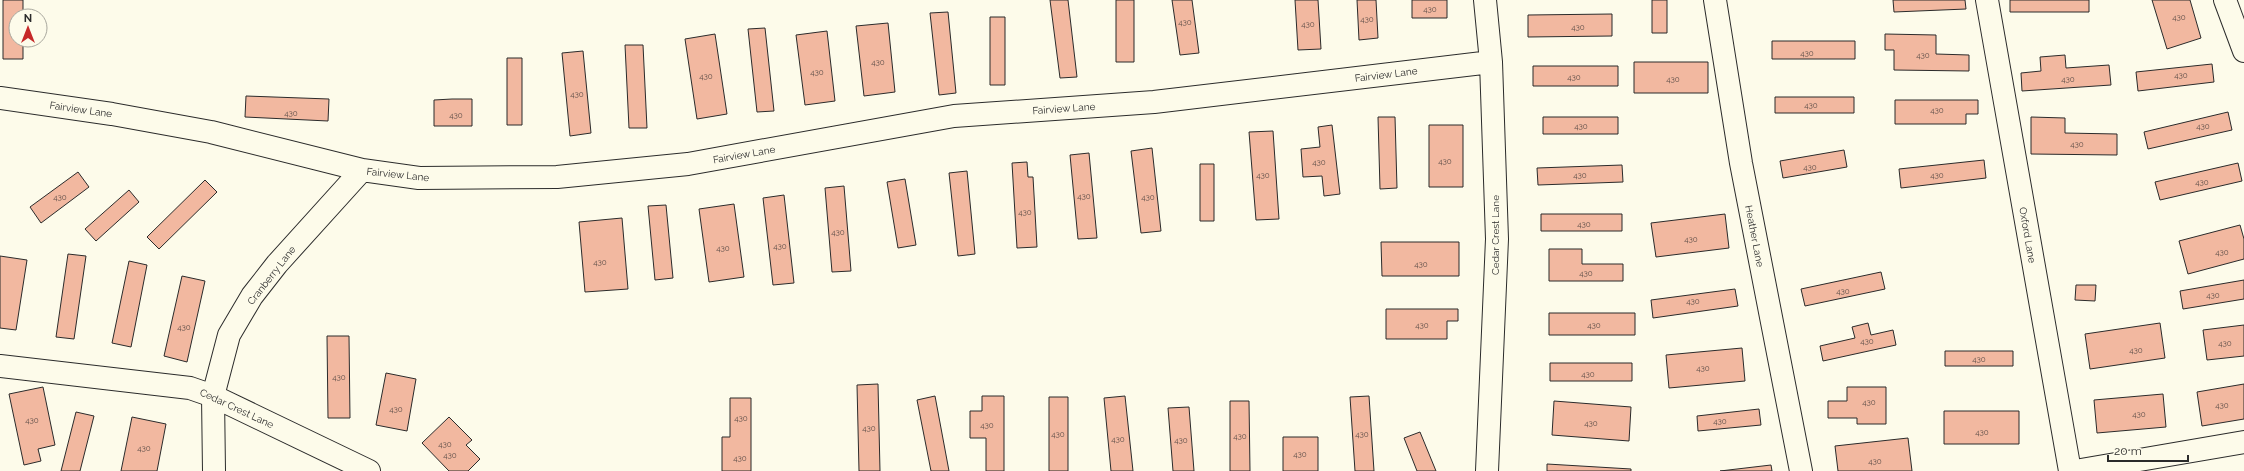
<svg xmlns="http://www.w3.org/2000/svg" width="2244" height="471" viewBox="0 0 2244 471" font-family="Raleway,sans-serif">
<rect width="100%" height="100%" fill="#fdfbea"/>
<path fill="#f2b8a0" stroke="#2b2b2b" d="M3 0H23V16H16V40H23V59H3Z
M1050 0H1068L1077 77 1060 78Z
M1116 0H1134V62H1116Z
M1172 0H1192L1199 53 1180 55Z
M1295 0H1318L1321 49 1298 50Z
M1357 0H1376L1378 38 1359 40Z
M1412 0H1447V18H1412Z
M1652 0H1667V33H1652Z
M1893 0H1965L1966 9 1894 12Z
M2010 0H2089V12H2010Z
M2152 0H2190L2201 38 2167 49Z
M948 12 956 93 939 95 930 13Z
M1612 14V36L1528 37V15Z
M990 17H1005V85H990Z
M888 23 895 92 864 96 856 26Z
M765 28 774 111 757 112 748 29Z
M827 31 835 101 805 105 796 35Z
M715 34 727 114 697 119 685 39Z
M1885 34 1936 35V54L1969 55V71L1894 70V50H1885Z
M1772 41H1855V59H1772Z
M625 45H643L647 128H629Z
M583 51 591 133 570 136 562 53Z
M2065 55 2066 68 2109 65 2111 85 2022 91 2021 73 2041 71 2040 57Z
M507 58H522V125H507Z
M1634 62H1708V93H1634Z
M2212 64 2214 82 2138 91 2136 72Z
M1533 66H1618V86H1533Z
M246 96 329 99 328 121 245 117Z
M1775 97H1854V113H1775Z
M452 99H472V126H434V100Z
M1895 100H1978V114H1966V124H1895Z
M2228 112 2232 130 2148 149 2144 132Z
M1378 117H1395L1397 188 1380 189Z
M1543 117H1618V134H1543Z
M2031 117 2065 118V133L2117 134V155L2031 154Z
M1332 125 1340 194 1324 196 1322 176 1303 177 1301 149 1320 147 1318 127Z
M1429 125H1463V187H1429Z
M1273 131 1279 219 1256 220 1249 132Z
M1152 148 1161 231 1141 233 1131 151Z
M1844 150 1847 167 1783 178 1780 161Z
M1089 153 1097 238 1078 239 1070 155Z
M1984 160 1986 178 1901 188 1899 169Z
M1027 162 1028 177H1033L1037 247 1017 248 1012 163Z
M2238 163 2242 181 2160 200 2155 182Z
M1200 164H1214V221H1200Z
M1622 165 1623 182 1538 185 1537 168Z
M967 171 975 254 958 256 949 173Z
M78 172 89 187 41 223 30 207Z
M905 179 916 245 898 248 887 182Z
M205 180 217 192 159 249 147 237Z
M844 186 851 271 832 272 825 188Z
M129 190 139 202 96 241 85 229Z
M784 195 794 283 773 285 763 198Z
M734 204 744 277 709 282 699 209Z
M666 205 673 278 655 280 648 206Z
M1541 214H1622V231H1541Z
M1725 214 1729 248 1656 257 1651 223Z
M622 218 628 289 585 292 579 222Z
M2240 225 2244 239V259L2188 274 2179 241Z
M1381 242H1459V276H1382Z
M1549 249H1582V264H1623V281H1549Z
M68 254 86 256 74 339 56 337Z
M0 256 27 260 16 330 0 328Z
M129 261 147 265 131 347 112 343Z
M1881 272 1885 289 1805 306 1801 289Z
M182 276 205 281 187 362 164 356Z
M2244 280V299L2183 309 2180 291Z
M2076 285H2096L2095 301 2075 300Z
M1735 289 1738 306 1653 318 1651 300Z
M1386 309H1458V321H1447V339H1386Z
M1549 313H1635V335H1549Z
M1868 323 1871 335 1893 330 1896 345 1823 361 1820 346 1855 338 1852 327Z
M2160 323 2165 358 2090 369 2085 334Z
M2244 325V356L2207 360 2203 330Z
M327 336H349L350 418H328Z
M1742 348 1745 381 1669 388 1666 355Z
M1945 351H2013V366H1945Z
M1550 363H1632V381H1550Z
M386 373 416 379 407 431 376 425Z
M878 384 880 471H859L857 385Z
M2244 384V419L2202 426 2197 392Z
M43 387 55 445 38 449 41 461 24 465 9 394Z
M1847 387H1886V424H1857V418H1828V401H1847Z
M2163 394 2166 427 2097 433 2094 400Z
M935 396 949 471H931L917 400Z
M982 396H1004V471H986V438H970V411H982Z
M1125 396 1133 471H1111L1104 398Z
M1369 396 1374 471H1355L1350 397Z
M1049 397H1068V471H1049Z
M730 398H751V471H722V437H730Z
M1230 401H1249L1250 471H1230Z
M1554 401 1631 407 1629 441 1552 435Z
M1189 407 1194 471H1173L1168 408Z
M1759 409 1761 425 1698 431 1697 416Z
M1944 411H2019V444H1944Z
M76 412 94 416 80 471H61Z
M132 417 166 424 157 471H121Z
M449 417 472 440 466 445 480 459 468 471H449L422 443Z
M1420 432 1436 471H1417L1404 438Z
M1283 437H1318V471H1283Z
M1908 438 1912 471H1838L1835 446Z
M1547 464 1631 469V471H1547Z
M1771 465 1772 471H1720Z"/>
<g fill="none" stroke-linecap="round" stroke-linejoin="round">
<g stroke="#2b2b2b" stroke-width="24">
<path id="minor" d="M1485 0 1491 62 1497 239 1487 471
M1715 0 1741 163 1801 471
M1987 0 2070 471
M2225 0 2244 51
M0 98 112 114 211 132 362 170 419 178 557 177 688 164 954 116 1154 102 1491 62
M0 366 190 388 213 396 369 471
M214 471 213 396 229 335 252 296 277 264 362 170
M2075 471 2244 442"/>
</g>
<use href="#minor" stroke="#fdfbea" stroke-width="22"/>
</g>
<g text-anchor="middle" stroke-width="3" stroke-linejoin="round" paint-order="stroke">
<g font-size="8" fill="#5d4e48">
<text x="1430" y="12">430</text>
<text x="2179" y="20">430</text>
<text x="1367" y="22">430</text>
<text x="1185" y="25">430</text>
<text x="1308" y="27">430</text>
<text x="1578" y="30">430</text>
<text x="1807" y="56">430</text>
<text x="1923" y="58">430</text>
<text x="878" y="65">430</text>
<text x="817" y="75">430</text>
<text x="2181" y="78">430</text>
<text x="706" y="79">430</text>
<text x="1574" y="80">430</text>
<text x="1673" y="82">430</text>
<text x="2068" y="82">430</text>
<text x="577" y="97">430</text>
<text x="1811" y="108">430</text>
<text x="1937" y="113">430</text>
<text x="291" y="116">430</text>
<text x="456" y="118">430</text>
<text x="1581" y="129">430</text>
<text x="2203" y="129">430</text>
<text x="2077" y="147">430</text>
<text x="1445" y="164">430</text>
<text x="1319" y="165">430</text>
<text x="1810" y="170">430</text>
<text x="1263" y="178">430</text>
<text x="1580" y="178">430</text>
<text x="1937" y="178">430</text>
<text x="2202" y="185">430</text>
<text x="1084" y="199">430</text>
<text x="60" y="200">430</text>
<text x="1148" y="200">430</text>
<text x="1025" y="215">430</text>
<text x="1584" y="227">430</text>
<text x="838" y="235">430</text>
<text x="1691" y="242">430</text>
<text x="780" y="249">430</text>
<text x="723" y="251">430</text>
<text x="2222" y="255">430</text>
<text x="600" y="265">430</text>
<text x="1421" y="267">430</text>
<text x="1586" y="276">430</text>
<text x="1843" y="294">430</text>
<text x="2213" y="298">430</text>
<text x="1693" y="304">430</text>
<text x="1422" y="328">430</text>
<text x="1594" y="328">430</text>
<text x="184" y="330">430</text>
<text x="1867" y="344">430</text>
<text x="2225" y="346">430</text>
<text x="2136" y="353">430</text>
<text x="1979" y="362">430</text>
<text x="1703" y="371">430</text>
<text x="1588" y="377">430</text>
<text x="339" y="380">430</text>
<text x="1869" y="405">430</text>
<text x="2222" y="408">430</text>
<text x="396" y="412">430</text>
<text x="2139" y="417">430</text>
<text x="741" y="421">430</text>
<text x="32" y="423">430</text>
<text x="1720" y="424">430</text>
<text x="1591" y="426">430</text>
<text x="987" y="428">430</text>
<text x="869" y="431">430</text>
<text x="1982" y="435">430</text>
<text x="1058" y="437">430</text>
<text x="1362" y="437">430</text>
<text x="1240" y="439">430</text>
<text x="1118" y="442">430</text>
<text x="1181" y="443">430</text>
<text x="445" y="447">430</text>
<text x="144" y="451">430</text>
<text x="1300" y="457">430</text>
<text x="450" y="458">430</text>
<text x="740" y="461">430</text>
<text x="1875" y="464">430</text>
</g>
<g font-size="10" fill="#2b2b2b" stroke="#fdfbea">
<text transform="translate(1386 74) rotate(-7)" y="4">Fairview Lane</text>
<text transform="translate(1064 108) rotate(-4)" y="4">Fairview Lane</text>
<text transform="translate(81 109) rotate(8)" y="4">Fairview Lane</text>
<text transform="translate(744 154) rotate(-10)" y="4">Fairview Lane</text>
<text transform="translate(398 174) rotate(6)" y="4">Fairview Lane</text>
<text transform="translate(1495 235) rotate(-90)" y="4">Cedar Crest Lane</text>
<text transform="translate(2028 235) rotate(80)" y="4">Oxford Lane</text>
<text transform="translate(1755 236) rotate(79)" y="4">Heather Lane</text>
<text transform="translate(271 275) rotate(-52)" y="4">Cranberry Lane</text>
<text transform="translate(237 408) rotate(25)" y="4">Cedar Crest Lane</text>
</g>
</g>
<g transform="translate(28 28)"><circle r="19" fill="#fdfbea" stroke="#a9a89e"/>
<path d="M0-3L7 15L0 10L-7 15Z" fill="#c62828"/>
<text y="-6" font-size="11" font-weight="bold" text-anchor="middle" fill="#2b2b2b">N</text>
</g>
<path d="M2108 455v6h80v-6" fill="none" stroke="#2b2b2b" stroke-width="2"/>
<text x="2114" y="455" font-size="12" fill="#2b2b2b" stroke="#fdfbea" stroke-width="3" paint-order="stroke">20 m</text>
</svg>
